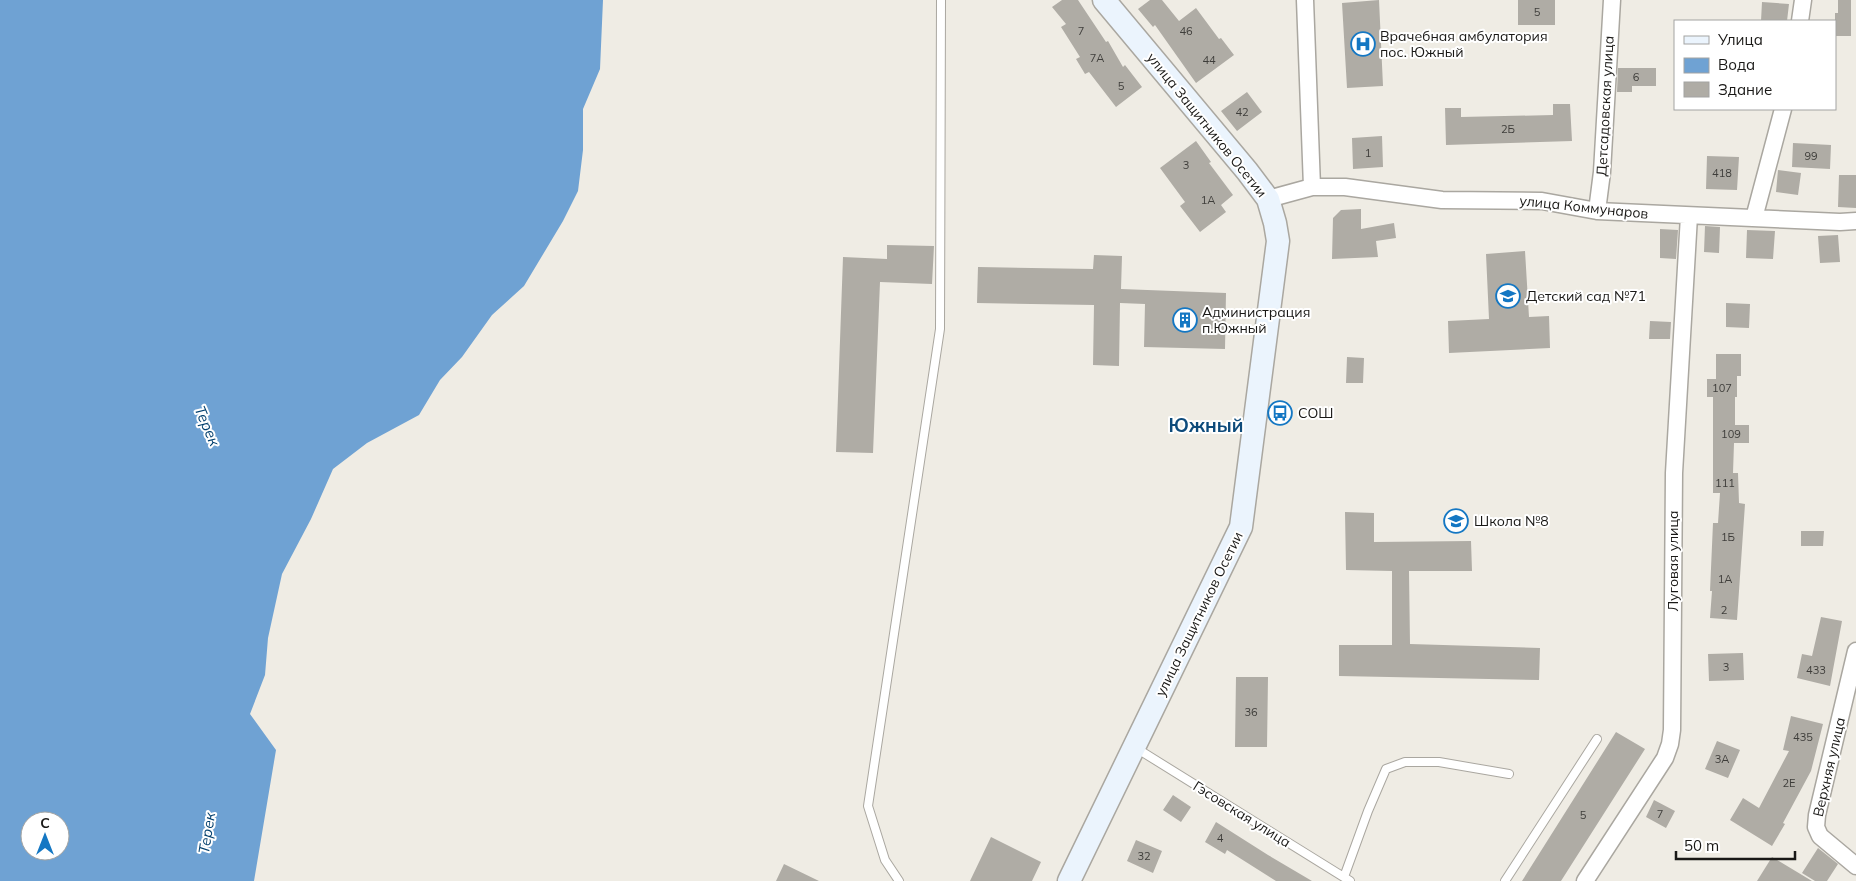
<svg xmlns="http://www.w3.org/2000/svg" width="1856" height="881" viewBox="0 0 1856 881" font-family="Mulish,sans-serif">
<rect width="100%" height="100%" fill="#efece4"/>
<path fill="#6fa2d3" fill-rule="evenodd" d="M0 0H603L600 69 583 109V150L578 191 563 221 524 286 492 315 462 357 440 380 419 415 367 443 333 469 311 519 282 574 268 638 265 675 250 714 276 750 254 881H0ZM30 821H60V851H30Z"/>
<path fill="#afaca5" d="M1062 0H1078L1106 42 1108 41 1123 67 1125 65 1142 87 1116 107 1089 72 1085 74 1076 59 1080 57 1061 27 1066 24 1052 7Z
M1150 0H1162L1179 21 1196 8 1219 39 1221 38 1234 55 1196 83 1155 25 1153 27 1138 9Z
M1379 0 1383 86 1347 88 1342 3Z
M1518 0H1555V25H1518Z
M1838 0H1851V36H1835V13H1838Z
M1762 2 1789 4 1787 21H1761Z
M1618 68H1656V86H1632V92H1617Z
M1247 92 1262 112 1237 131 1221 111Z
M1553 104H1570L1572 141 1446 145 1445 108H1461V117L1553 115Z
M1382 136 1383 167 1353 169 1352 138Z
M1196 141 1211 162 1209 163 1233 195 1221 205 1226 212 1200 232 1180 206 1185 202 1160 168Z
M1793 143 1831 145 1830 169 1792 167Z
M1707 156 1739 157 1737 190 1706 189Z
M1778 170 1801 173 1798 195 1776 192Z
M1839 175H1856V208L1838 207Z
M1361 209V229L1394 223 1396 238 1376 241 1378 257 1332 259 1333 218 1341 210Z
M1705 226 1720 227 1719 253 1704 252Z
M1660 229 1678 230 1676 259 1660 258Z
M1747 230 1775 231 1773 259 1746 258Z
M1838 235 1840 262 1820 263 1818 236Z
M887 245 934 246 932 284 880 282 873 453 836 452 843 257 887 259Z
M1525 251 1529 317 1549 316 1550 348 1449 353 1448 321 1489 319 1486 254Z
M1094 255 1122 256 1121 289 1226 293 1225 349 1144 347 1145 304 1120 303 1119 366 1093 365 1094 305 977 303 978 267 1093 269Z
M1726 303 1750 304 1749 328 1726 327Z
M1650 321 1671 322 1670 339H1649Z
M1716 354H1741V376H1737V397H1735V425H1749V443H1734L1733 473H1738L1739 503 1745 504 1737 620 1710 618 1712 591H1710L1713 523H1718L1720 493H1713V397H1707V379H1716Z
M1347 357 1364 358 1363 383H1346Z
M1345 512 1374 513V542L1471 541 1472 571H1409L1410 644 1540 648 1539 680 1339 676V645H1392V571L1346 570Z
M1801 531H1824L1823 546H1801Z
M1821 617 1842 621 1830 686 1797 678 1802 654 1812 656Z
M1743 653 1744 680 1709 681 1708 654Z
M1236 677H1268L1267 747H1235Z
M1791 716 1823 724 1811 771 1783 823 1785 824 1772 846 1730 820 1743 798 1759 808 1789 751 1783 750Z
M1616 732 1645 749 1561 881H1522Z
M1717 741 1740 750 1728 778 1705 769Z
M1173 795 1191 807 1181 822 1163 810Z
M1654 800 1675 811 1666 828 1646 817Z
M1216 822 1268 855 1312 881H1276L1227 850 1225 854 1205 842Z
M991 837 1041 862 1032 881H970Z
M1136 840 1162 851 1153 873 1127 861Z
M1818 848 1838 864 1827 881H1815L1802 873Z
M1772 857 1812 881H1757Z
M784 864 819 881H776Z"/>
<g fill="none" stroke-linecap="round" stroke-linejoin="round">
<g stroke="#aaa7a0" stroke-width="10">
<path id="lane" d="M1136 748 1350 881
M1344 877 1368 811 1386 769 1405 762H1439L1509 774
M899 881 885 860 868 806 940 329 941 0
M1505 881 1597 739"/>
</g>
<g stroke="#aaa7a0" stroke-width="19">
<path id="street" d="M1800 21 1803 0
M1312 187H1345L1442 200 1542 201 1597 211 1840 222 1856 221
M1268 199 1312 187 1305 0
M1597 211 1602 172 1612 0
M1754 218 1783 109
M1856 651 1817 815 1816 827 1820 836 1856 866
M1585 881 1665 758 1670 744 1672 730 1674 473 1689 216"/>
</g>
<g stroke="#aaa7a0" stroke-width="25">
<path id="secondary" d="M1069 881 1241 527 1278 241 1275 223 1268 199 1247 171 1104 0"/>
</g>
<use href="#lane" stroke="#fff" stroke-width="8"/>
<use href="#street" stroke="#fff" stroke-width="16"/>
<use href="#secondary" stroke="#ebf4fd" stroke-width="22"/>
</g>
<defs>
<g id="hospital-ring" transform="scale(1.25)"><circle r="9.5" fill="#fff" stroke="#1477c3" stroke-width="1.5"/><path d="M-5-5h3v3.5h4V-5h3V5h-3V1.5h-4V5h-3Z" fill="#1477c3"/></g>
<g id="school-ring" transform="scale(1.25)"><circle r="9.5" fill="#fff" stroke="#1477c3" stroke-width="1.5"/><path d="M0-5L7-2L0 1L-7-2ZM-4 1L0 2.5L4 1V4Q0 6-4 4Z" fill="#1477c3"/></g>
<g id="building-ring" transform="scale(1.25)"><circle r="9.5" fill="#fff" stroke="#1477c3" stroke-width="1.5"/><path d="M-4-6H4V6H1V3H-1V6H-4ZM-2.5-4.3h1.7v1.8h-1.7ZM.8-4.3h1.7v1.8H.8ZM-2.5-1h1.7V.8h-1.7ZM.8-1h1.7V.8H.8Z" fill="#1477c3"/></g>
<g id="bus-ring" transform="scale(1.25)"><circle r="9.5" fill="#fff" stroke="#1477c3" stroke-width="1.5"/><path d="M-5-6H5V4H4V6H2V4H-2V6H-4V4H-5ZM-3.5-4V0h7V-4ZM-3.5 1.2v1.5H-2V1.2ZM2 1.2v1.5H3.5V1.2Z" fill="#1477c3"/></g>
</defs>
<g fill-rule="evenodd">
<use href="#hospital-ring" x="1363" y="44"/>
<use href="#school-ring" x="1508" y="296"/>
<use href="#building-ring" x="1185" y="320"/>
<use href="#bus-ring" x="1280" y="413"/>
<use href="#school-ring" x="1456" y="521"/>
</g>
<g text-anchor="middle" stroke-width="4" stroke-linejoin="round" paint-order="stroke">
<g font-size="11" fill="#3e3d3a">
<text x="1537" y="16">5</text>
<text x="1081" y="35">7</text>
<text x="1186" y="35">46</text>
<text x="1097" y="62">7А</text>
<text x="1209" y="64">44</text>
<text x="1636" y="81">6</text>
<text x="1121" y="90">5</text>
<text x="1242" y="116">42</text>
<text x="1508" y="133">2Б</text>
<text x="1368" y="157">1</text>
<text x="1811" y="160">99</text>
<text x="1186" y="169">3</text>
<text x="1722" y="177">418</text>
<text x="1208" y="204">1А</text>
<text x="1722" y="392">107</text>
<text x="1731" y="438">109</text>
<text x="1725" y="487">111</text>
<text x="1728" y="541">1Б</text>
<text x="1725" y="583">1А</text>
<text x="1724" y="614">2</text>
<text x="1726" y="671">3</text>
<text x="1816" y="674">433</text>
<text x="1251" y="716">36</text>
<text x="1803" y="741">435</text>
<text x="1722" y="763">3А</text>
<text x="1789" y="787">2Е</text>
<text x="1660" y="818">7</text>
<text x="1583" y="819">5</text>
<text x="1220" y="842">4</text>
<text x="1144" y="860">32</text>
</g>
<g font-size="14" fill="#191816" stroke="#fff" text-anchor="start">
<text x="1380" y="41">Врачебная амбулатория<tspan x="1380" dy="16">пос. Южный</tspan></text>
<text x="1526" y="301">Детский сад №71</text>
<text x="1202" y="317">Администрация<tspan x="1202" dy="16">п.Южный</tspan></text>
<text x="1298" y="418">СОШ</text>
<text x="1474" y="526">Школа №8</text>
</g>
<g font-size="14" fill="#191816" stroke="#fff">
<text transform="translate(1605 106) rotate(-87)" y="5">Детсадовская улица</text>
<text transform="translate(1207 125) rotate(51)" y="5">улица Защитников Осетии</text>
<text transform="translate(1584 207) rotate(6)" y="5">улица Коммунаров</text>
<text transform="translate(1673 561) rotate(-90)" y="5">Луговая улица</text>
<text transform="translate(1199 614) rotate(-64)" y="5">улица Защитников Осетии</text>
<text transform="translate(1829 767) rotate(-77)" y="5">Верхняя улица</text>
<text transform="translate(1242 814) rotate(32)" y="5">Гэсовская улица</text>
</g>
<g font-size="15" font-style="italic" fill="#023f6d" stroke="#fff">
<text transform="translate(207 426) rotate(67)" y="5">Терек</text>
<text transform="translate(207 833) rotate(-81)" y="5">Терек</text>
</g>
<g font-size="19" font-weight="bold" fill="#0e4b7b" stroke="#fff">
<text x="1206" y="432">Южный</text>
</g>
</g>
<rect x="1674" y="20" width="162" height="90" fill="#ffffff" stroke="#a3a3a2"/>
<rect x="1684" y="36" width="25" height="8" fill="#ebf4fd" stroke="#a3a3a2"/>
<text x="1718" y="45" font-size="15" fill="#191816">Улица</text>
<rect x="1684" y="58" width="25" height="15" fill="#6fa2d3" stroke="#a3a3a2"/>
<text x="1718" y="70" font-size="15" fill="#191816">Вода</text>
<rect x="1684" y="82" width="25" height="15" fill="#afaca5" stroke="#a3a3a2"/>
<text x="1718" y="95" font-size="15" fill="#191816">Здание</text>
<g transform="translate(45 836)"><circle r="24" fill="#ffffff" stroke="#a3a3a2"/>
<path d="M0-4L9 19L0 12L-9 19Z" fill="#1477c3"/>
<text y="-8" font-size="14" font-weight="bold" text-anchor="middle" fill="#191816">С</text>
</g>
<path d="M1676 851v8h119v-8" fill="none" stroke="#191816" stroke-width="2.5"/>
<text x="1684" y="851" font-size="15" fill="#191816" stroke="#ffffff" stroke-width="4" paint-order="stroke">50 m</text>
</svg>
